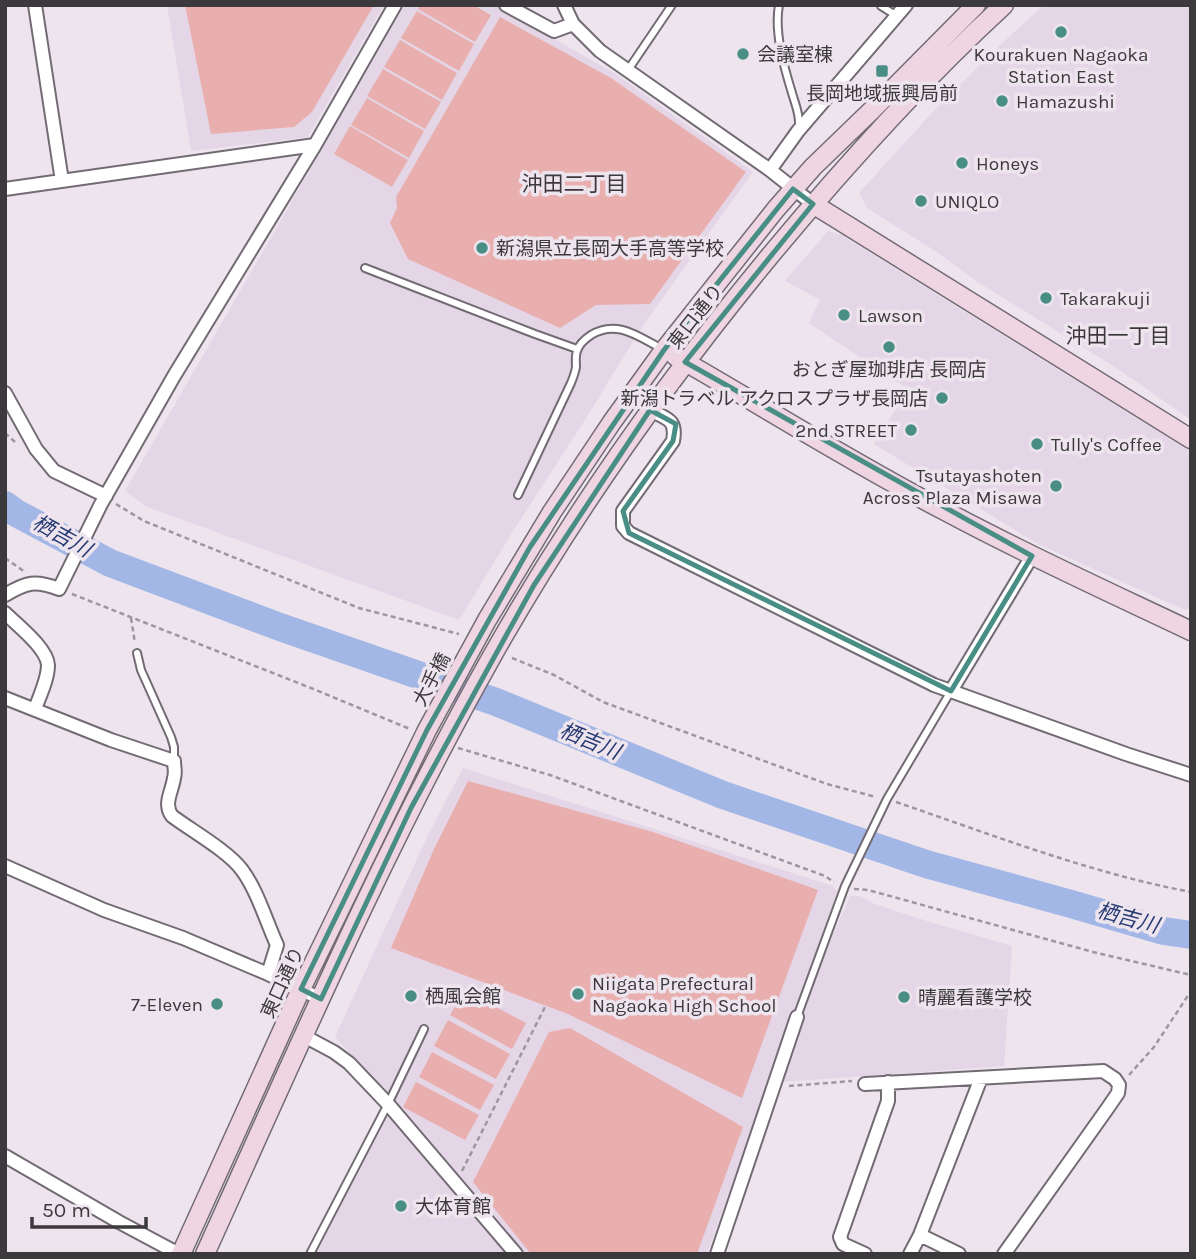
<svg xmlns="http://www.w3.org/2000/svg" width="1196" height="1259" viewBox="0 0 1196 1259" font-family="Karla,'Noto Sans JP',sans-serif">
<rect width="100%" height="100%" fill="#ede4ee"/>
<path fill="#e4d6e6" d="M167 5H384L308 137 191 151Z
M405 5H495L616 74 753 172 644 324 583 423 513 531 459 620 147 507 125 491Z
M1044 5H1191V420L1121 371 976 281 940 254 867 208 859 193 929 116 998 47Z
M828 231 841 235 1191 452V607L1185 610 1038 544 874 444 908 389 809 323 820 300 785 281Z
M463 768 833 886 837 892 707 1254H525L395 1101 335 1037 428 835Z
M850 896H860L875 904 930 922 1012 946 1004 1066 781 1082 820 966Z
M381 1106 507 1254H305Z"/>
<path fill="#e9afaf" d="M185 5H374L312 112 294 127 211 134Z
M420 5H473L491 15 475 42 418 9Z
M417 11 474 44 459 71 401 38Z
M500 17 611 78 746 172 650 304 596 305 560 328 408 259 390 223 397 208 396 197Z
M400 40 457 73 442 100 384 67Z
M383 69 441 102 425 129 367 96Z
M367 98 424 131 409 158 351 125Z
M350 126 408 160 392 187 334 154Z
M468 781 653 832 818 890 742 1098 568 1014 391 948 434 849Z
M464 990 526 1023 512 1049 450 1015Z
M448 1020 510 1054 496 1079 434 1046Z
M570 1028 743 1127 697 1254H531L473 1182 549 1032Z
M432 1052 494 1085 480 1110 419 1077Z
M416 1082 479 1115 465 1140 403 1107Z"/>
<g fill="none" stroke-linecap="round" stroke-linejoin="round">
<path stroke="#a3b7e7" stroke-width="28" d="M5 505 16 513 110 563 280 627 496 702 723 795 926 864 1071 904 1164 931 1191 935"/>
<g stroke="#736b74" stroke-width="10">
<path id="lane" d="M779 5C774 32 784 67 792 93 795 104 800 114 799 126
M881 6 897 16
M628 70 672 5
M365 268 535 334 577 349
M518 495 571 383C573 378 575 373 576 367 576 362 575 356 577 351 579 344 585 339 591 335 617 319 639 337 662 349
M137 653 141 670 171 737 174 747V761
M797 1017 845 886 887 799 951 691
M310 1254 388 1104 424 1029"/>
</g>
<g stroke="#736b74" stroke-width="16">
<path id="street" d="M35 5 62 181
M506 5 554 31 573 24
M564 5 573 24 600 51 770 170 813 204
M770 170 798 131 906 5
M5 189 315 145
M5 393 36 449 54 471 106 496
M650 410C667 419 677 419 673 441L623 511V526L629 533 934 685 1126 754 1191 775
M5 595C27 582 35 580 59 589L101 504 174 376 315 145 395 5
M5 613C17 625 47 648 48 665 48 679 40 695 35 709
M951 691 1032 556
M5 698 111 740 174 761C174 767 176 772 174 778 172 792 163 804 172 816 192 831 228 851 242 870 258 892 266 921 277 945L268 974
M5 866 104 910 183 938 268 974 321 999
M304 1036 334 1052 349 1063 388 1104 516 1254
M865 1084 1103 1071 1115 1079 1119 1085 1118 1093 1107 1109 1004 1254
M5 1156 119 1222 179 1254
M920 1235 959 1254
M717 1254 797 1017
M865 1254 843 1244 840 1237 888 1101V1082
M910 1254 920 1235 981 1078"/>
</g>
<g stroke="#736b74" stroke-width="21">
<path id="secondary" d="M813 204 1191 439
M675 356C766 408 854 464 947 512 1027 555 1109 592 1191 631
M181 1254 301 989 427 730 487 620 552 512 612 422 664 350 776 209 813 167 872 110 976 5
M205 1254C296 1053 383 850 491 658 571 516 665 383 769 257 842 169 919 83 1004 5"/>
</g>
<path stroke="#9c969d" stroke-width="2.5" stroke-dasharray="5 3.5" stroke-linecap="butt" d="M5 433 15 442
M116 504 144 521 359 608 459 634
M5 558 25 572
M72 594 311 688 410 729
M131 618 135 643
M512 658 554 675 603 702 827 784 876 797
M458 748 550 775 825 876 834 882
M896 802C993 835 1090 873 1191 892
M854 889 868 890 1093 952 1191 975
M1129 1075 1154 1047 1191 991
M789 1086 852 1081
M462 1171 546 1005"/>
<use href="#lane" stroke="#fff" stroke-width="6"/>
<use href="#street" stroke="#fff" stroke-width="12"/>
<use href="#secondary" stroke="#efd5e2" stroke-width="18"/>
</g>
<path fill="none" stroke="#498e84" stroke-width="5" stroke-linejoin="round" d="M793 189 813 204 685 362 1032 556 951 691 629 533 623 511 673 441 676 424 650 410 534 585 411 808 321 999 301 989 427 730 530 547 664 350Z"/>
<g fill="#498e84" stroke="#ede4ee" stroke-width="2.5">
<circle cx="1061" cy="32" r="7"/>
<circle cx="743" cy="54" r="7"/>
<rect x="875" y="64" width="14" height="14" rx="3.5"/>
<circle cx="1002" cy="101" r="7"/>
<circle cx="962" cy="163" r="7"/>
<circle cx="921" cy="201" r="7"/>
<circle cx="482" cy="248" r="7"/>
<circle cx="1046" cy="298" r="7"/>
<circle cx="844" cy="315" r="7"/>
<circle cx="889" cy="347" r="7"/>
<circle cx="942" cy="398" r="7"/>
<circle cx="911" cy="430" r="7"/>
<circle cx="1037" cy="444" r="7"/>
<circle cx="1056" cy="486" r="7"/>
<circle cx="578" cy="994" r="7"/>
<circle cx="411" cy="996" r="7"/>
<circle cx="904" cy="997" r="7"/>
<circle cx="217" cy="1004" r="7"/>
<circle cx="401" cy="1206" r="7"/>
</g>
<g text-anchor="middle" stroke-width="7" stroke-linejoin="round" paint-order="stroke">
<g font-size="19" fill="#3c393d" stroke="#ede4ee" text-anchor="start">
<text x="757" y="61">会議室棟</text>
<text x="1061" y="61" text-anchor="middle">Kourakuen Nagaoka<tspan x="1061" dy="22">Station East</tspan></text>
<text x="882" y="100" text-anchor="middle">長岡地域振興局前</text>
<text x="1016" y="108">Hamazushi</text>
<text x="976" y="170">Honeys</text>
<text x="935" y="208">UNIQLO</text>
<text x="496" y="255">新潟県立長岡大手高等学校</text>
<text x="1060" y="305">Takarakuji</text>
<text x="858" y="322">Lawson</text>
<text x="889" y="376" text-anchor="middle">おとぎ屋珈琲店 長岡店</text>
<text x="928" y="405" text-anchor="end">新潟トラベル アクロスプラザ長岡店</text>
<text x="897" y="437" text-anchor="end">2nd STREET</text>
<text x="1051" y="451">Tully's Coffee</text>
<text x="1042" y="482" text-anchor="end">Tsutayashoten<tspan x="1042" dy="22">Across Plaza Misawa</tspan></text>
<text x="592" y="990">Niigata Prefectural<tspan x="592" dy="22">Nagaoka High School</tspan></text>
<text x="425" y="1003">栖風会館</text>
<text x="918" y="1004">晴麗看護学校</text>
<text x="203" y="1011" text-anchor="end">7-Eleven</text>
<text x="415" y="1213">大体育館</text>
</g>
<g font-size="19" fill="#3c393d" stroke="#ede4ee">
<text transform="translate(695 316) rotate(-52)" y="7">東口通り</text>
<text transform="translate(431 679) rotate(-62)" y="7">大手橋</text>
<text transform="translate(282 982) rotate(-65)" y="7">東口通り</text>
</g>
<g font-size="21" fill="#3c393d" stroke="#ede4ee">
<text x="574" y="191">沖田二丁目</text>
<text x="1118" y="343">沖田一丁目</text>
</g>
<g font-size="21" font-style="italic" fill="#253972" stroke="#ede4ee">
<text transform="translate(62 536) rotate(29)" y="7">栖吉川</text>
<text transform="translate(590 741) rotate(22)" y="7">栖吉川</text>
<text transform="translate(1128 918) rotate(15)" y="7">栖吉川</text>
</g>
</g>
<rect width="1196" height="1259" fill="none" stroke="#3c393d" stroke-width="14"/>
<path d="M32 1217v10h114v-10" fill="none" stroke="#3c393d" stroke-width="3.5"/>
<text x="42" y="1217" font-size="21" fill="#3c393d" stroke="#ede4ee" stroke-width="5" paint-order="stroke">50 m</text>
</svg>
